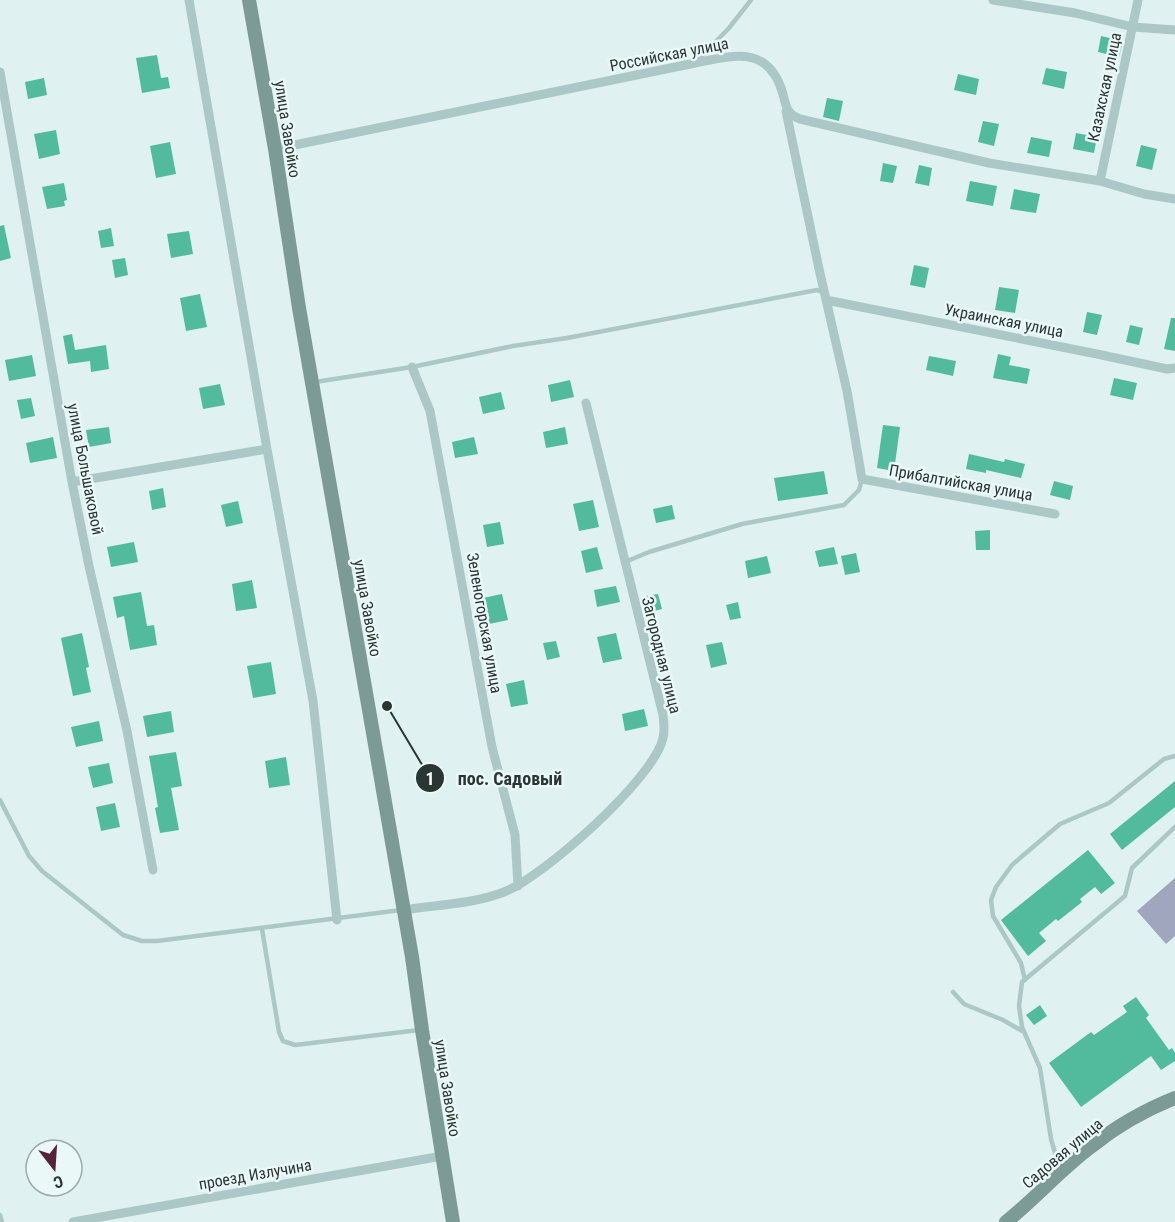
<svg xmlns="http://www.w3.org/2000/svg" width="1175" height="1222" viewBox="0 0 1175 1222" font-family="'Roboto Condensed',sans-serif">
<rect width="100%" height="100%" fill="#dff1f0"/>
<path fill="#a0a6be" d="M1175 878V936L1166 944 1137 911Z"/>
<path fill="#52bb9d" d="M1101 36 1123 41 1119 57 1098 52Z
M157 55 161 78 168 77 170 88 142 93 136 58Z
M1046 68 1067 72 1064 89 1042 84Z
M958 74 979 79 976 95 954 90Z
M44 78 47 95 28 99 25 82Z
M827 98 843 101 839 121 823 117Z
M983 121 999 124 994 146 978 142Z
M56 130 60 154 39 159 34 134Z
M1076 133 1097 137 1094 153 1073 149Z
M1031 137 1052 141 1049 157 1027 153Z
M170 142 176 174 156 178 150 146Z
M1141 145 1157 149 1152 170 1136 166Z
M883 163 897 166 893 183 880 181Z
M919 165 932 168 929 186 915 183Z
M970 181 997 186 993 206 966 201Z
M64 183 67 200 64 201 65 206 47 209 42 187Z
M1014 189 1040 194 1036 213 1010 209Z
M4 225 11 258 0 261V226Z
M111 228 114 246 101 248 98 231Z
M189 231 193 254 171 258 167 234Z
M125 258 128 275 115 278 112 260Z
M914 265 929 268 925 288 910 285Z
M999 287 1019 290 1015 313 995 310Z
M200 294 207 327 186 331 180 298Z
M1087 312 1102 315 1097 335 1083 332Z
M1171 318H1175V351L1164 349Z
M1130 325 1143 328 1139 345 1126 342Z
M72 334 75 350 106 345 109 369 91 372 90 361 68 364 63 336Z
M998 354 1011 357 1009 365 1030 369 1027 384 993 378Z
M32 355 36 376 9 381 5 360Z
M929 356 956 361 953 376 926 370Z
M1114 378 1137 383 1133 400 1110 395Z
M570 380 574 397 551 402 548 385Z
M220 384 225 405 203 409 199 388Z
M501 392 505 409 483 414 479 397Z
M31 398 35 416 21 419 17 400Z
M883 425 900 427 894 471 877 468Z
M109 427 111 443 89 447 86 430Z
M565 427 568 444 546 448 543 432Z
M53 437 57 458 30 463 26 443Z
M474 437 478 454 455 458 452 442Z
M969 454 1004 462 1005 459 1025 464 1021 478 986 470V473L966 469Z
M824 471 828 494 778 501 774 478Z
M1054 481 1073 486 1070 500 1050 495Z
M163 488 166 507 152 510 149 491Z
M593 500 599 527 579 531 573 504Z
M238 501 243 523 226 527 221 505Z
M672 505 675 519 656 523 653 509Z
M500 522 504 544 487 547 483 525Z
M990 530V550H976L975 531Z
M134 542 138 562 111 567 107 547Z
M597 547 603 569 586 573 581 551Z
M834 547 838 564 819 567 815 551Z
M856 553 860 572 845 575 841 556Z
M767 556 771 573 748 578 745 561Z
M252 580 257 608 236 611 232 584Z
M616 586 620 602 597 607 594 590Z
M141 592 147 626 154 625 157 645 130 650 124 616 117 618 113 597Z
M502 594 508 620 489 624 483 598Z
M658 594 662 609 650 612 646 596Z
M738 602 741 618 730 620 726 605Z
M82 633 89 667 86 668 91 692 73 696 61 638Z
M616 633 622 659 603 663 597 637Z
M556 641 560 657 547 660 543 643Z
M722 642 727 664 711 668 706 645Z
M271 662 276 694 253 698 247 666Z
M524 680 528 704 511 707 506 684Z
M644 709 648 726 625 731 622 714Z
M171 711 174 732 147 737 143 716Z
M99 721 103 741 76 747 71 727Z
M176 752 182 786 171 788 179 830 160 833 155 808 158 807 149 756Z
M286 757 290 785 269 788 265 761Z
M109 763 113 783 93 788 88 767Z
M1175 781V807L1122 850 1110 834Z
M115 803 120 827 101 831 96 807Z
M1088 850 1115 883 1101 894 1095 887 1080 899 1082 902 1058 921 1056 919 1039 933 1046 941 1028 956 1001 920Z
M1136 997 1149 1015 1146 1018 1169 1050 1172 1048 1175 1053V1061L1161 1070 1151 1056 1081 1107 1049 1063 1091 1032 1094 1035 1127 1012 1123 1006Z
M1040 1005 1047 1016 1034 1025 1026 1015Z"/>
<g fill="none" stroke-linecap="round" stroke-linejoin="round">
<path stroke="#abc8c6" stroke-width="4.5" d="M697 61 729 28 751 0
M315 382 412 367 513 346 567 338 817 290 822 292
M625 562 649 552 742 524 844 505 859 490 862 479
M0 800 29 856 42 871 123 935 142 941H157L401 910
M262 929 279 1032 283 1041 295 1045 419 1030
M1025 980 1021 963 993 916 991 900 996 887 1012 865 1060 824 1109 803 1164 759 1175 756
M953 992 964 1004 1003 1020 1024 1032
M1060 1170 1051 1139 1040 1068 1022 1027 1019 1006 1022 982 1125 896 1132 868 1175 827
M0 1215 2 1222"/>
<path stroke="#abc8c6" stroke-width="9" d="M189 0 267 449 313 701 337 920
M993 0 1075 13 1133 27 1175 30
M0 72 72 482 89 566 127 731 153 870
M786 111 819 269 847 391 862 479 1055 514
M275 149 695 63C735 55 769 45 783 94 786 107 787 114 800 119L989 163 1100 181 1144 194 1175 199
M1100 181 1138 0
M826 300 1097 354 1167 369 1175 368
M412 367 430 411 492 747 515 835 518 886
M72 482 267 449
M404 910C435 905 474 904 504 892 543 877 654 779 663 738 665 731 664 723 663 715L586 403
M73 1222 442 1156"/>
<path stroke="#7d9b96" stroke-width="14" d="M249 0 275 149 299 308 412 957 422 1030 453 1222
M1006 1222C1036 1198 1061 1169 1092 1146 1118 1125 1145 1110 1175 1098"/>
</g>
<g text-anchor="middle" stroke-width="5" stroke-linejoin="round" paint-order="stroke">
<g font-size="16" fill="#2a3634" stroke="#ebf8f8">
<text transform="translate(669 54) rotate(-11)" y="6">Российская улица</text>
<text transform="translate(1104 87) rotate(-78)" y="6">Казахская улица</text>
<text transform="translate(288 129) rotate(81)" y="6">улица Завойко</text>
<text transform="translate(1004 320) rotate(11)" y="6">Украинская улица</text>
<text transform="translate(86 469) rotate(79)" y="6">улица Большаковой</text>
<text transform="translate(961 482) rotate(10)" y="6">Прибалтийская улица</text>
<text transform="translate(368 608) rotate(80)" y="6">улица Завойко</text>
<text transform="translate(485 623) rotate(80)" y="6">Зеленогорская улица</text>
<text transform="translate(662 655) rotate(76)" y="6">Загородная улица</text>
<text transform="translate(448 1088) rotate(81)" y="6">улица Завойко</text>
<text transform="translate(1062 1153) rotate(-40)" y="6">Садовая улица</text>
<text transform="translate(255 1174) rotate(-10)" y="6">проезд Излучина</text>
</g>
</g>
<path fill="none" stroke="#2a3634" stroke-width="2" d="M387 706L430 778"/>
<g fill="#2a3634" stroke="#ebf8f8" stroke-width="2">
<circle cx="387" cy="706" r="6"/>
<circle cx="430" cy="778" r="15"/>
</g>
<g font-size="18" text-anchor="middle" font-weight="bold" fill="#fff">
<text x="430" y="785">1</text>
</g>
<g font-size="18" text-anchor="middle" font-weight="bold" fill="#2a3634" stroke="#ebf8f8" stroke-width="5" stroke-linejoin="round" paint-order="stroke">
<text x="510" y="785">пос. Садовый</text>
</g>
<g transform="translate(54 1168) rotate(163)"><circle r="28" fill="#ebf8f8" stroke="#9eaaaa" stroke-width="1.5"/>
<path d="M0-4.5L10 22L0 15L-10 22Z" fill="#54233a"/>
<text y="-9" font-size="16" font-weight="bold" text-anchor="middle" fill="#2a3634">С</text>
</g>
</svg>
